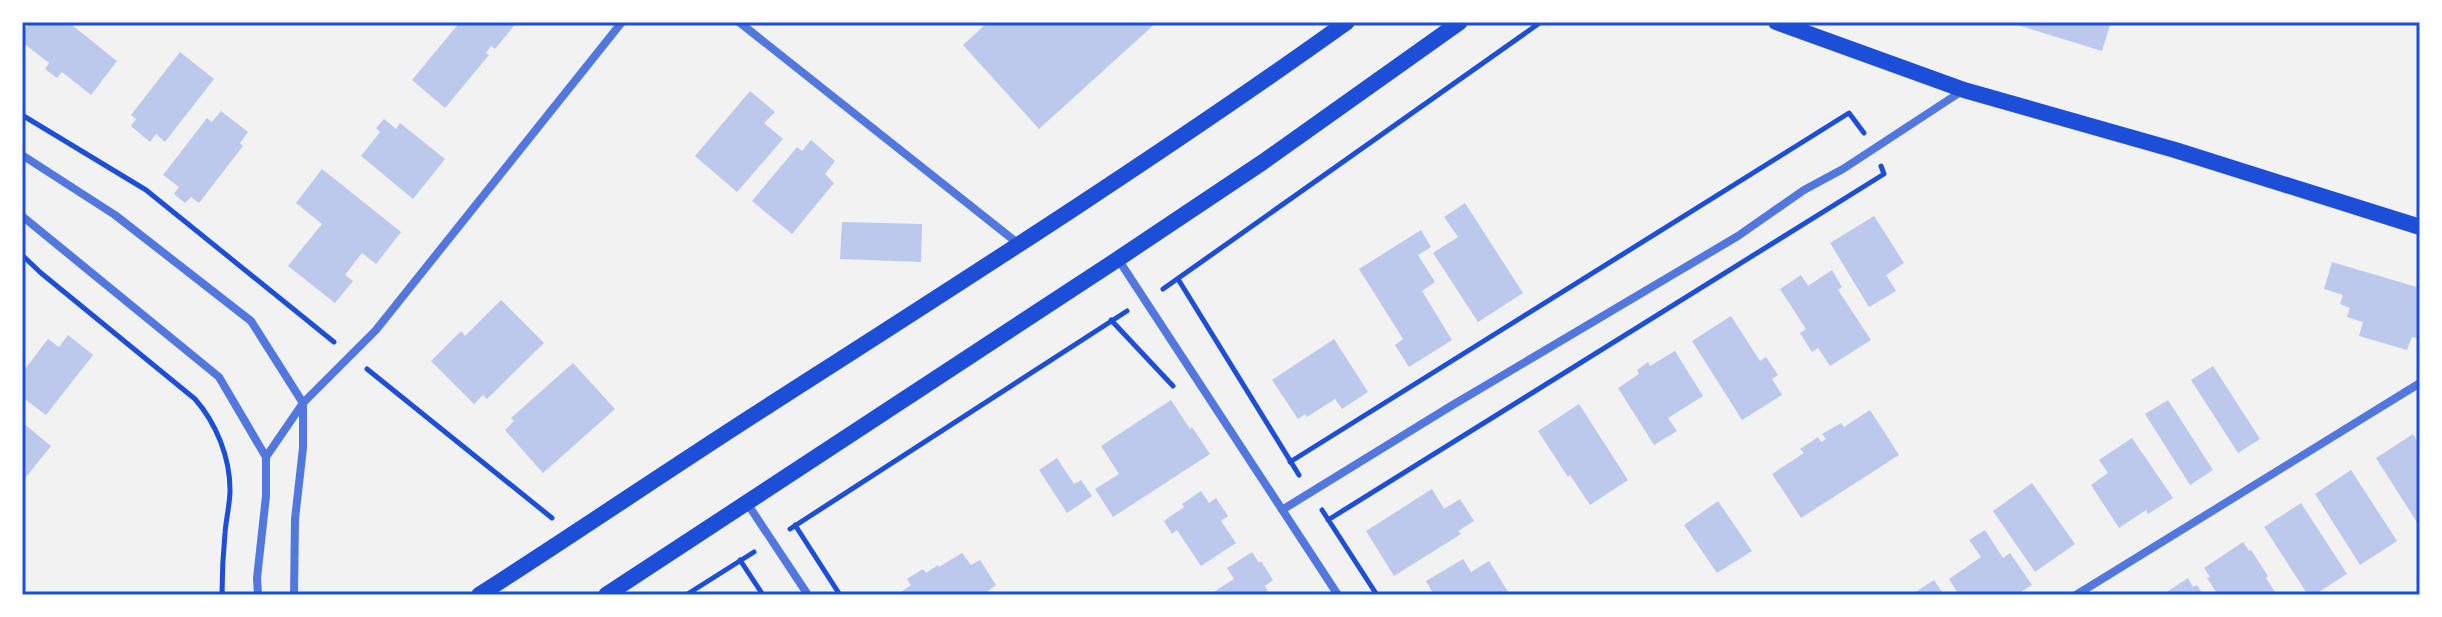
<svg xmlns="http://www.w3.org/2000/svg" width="2442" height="617" viewBox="0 0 2442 617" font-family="Cabin,sans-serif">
<rect width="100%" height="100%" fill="#f2f2f2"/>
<path fill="#bdc9ec" d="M31 22H68L117 61 91 95 62 72 57 78 45 69 49 63 22 42V33Z
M460 22H517L495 49 491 46 486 53 489 55 445 108 412 80Z
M988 22H1157L1039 129 963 45Z
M2008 22H2111L2102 51Z
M180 52 214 79 165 142 156 134 150 142 131 126 136 119 131 115Z
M750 91 775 112 764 123 783 139 737 192 695 156Z
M221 111 248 132 240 143 243 146 199 203 191 197 185 203 174 194 179 187 163 175 207 118 212 122Z
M384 119 396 129 400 123 445 159 413 199 361 156 380 132 376 128Z
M811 140 835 161 825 174 834 183 792 234 752 201 797 147 802 151Z
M322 169 401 232 376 264 362 253 345 275 353 281 335 303 288 266 322 224 296 203Z
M1465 203 1523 293 1478 322 1433 253 1458 237 1444 217Z
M1874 216 1904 263 1886 275 1896 291 1869 307 1830 243Z
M842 222 922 224 921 262 840 259Z
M1421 230 1431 247 1418 255 1435 282 1422 291 1452 340 1409 367 1395 345 1403 339 1359 269Z
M2332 262 2420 288V339L2412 337 2407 350 2359 336 2363 322 2347 317 2350 308 2340 304 2343 295 2324 289Z
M1832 270 1842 287 1838 290 1871 340 1830 366 1818 348 1812 352 1800 333 1806 329 1780 289 1801 275 1808 286Z
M501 300 544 343 487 399 483 395 474 404 431 361 461 331 465 336Z
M1731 316 1760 361 1766 357 1778 375 1772 379 1782 395 1742 420 1692 341Z
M68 335 93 355 46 415 22 397V373L48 339 59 347Z
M1334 339 1368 392 1342 409 1335 399 1307 417 1305 414 1298 419 1272 380Z
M1675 351 1703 396 1668 418 1677 431 1654 445 1618 388 1639 374 1637 370 1648 362 1650 366Z
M573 363 615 409 543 473 505 430 514 421 511 418Z
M2213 366 2260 439 2238 453 2191 380Z
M1171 400 1190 429 1192 427 1210 454 1113 517 1095 489 1119 474 1101 446Z
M2168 400 2213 470 2190 485 2145 414Z
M1579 404 1628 480 1590 505 1570 475 1568 477 1538 431Z
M1870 410 1899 455 1801 518 1772 474 1804 453 1800 449 1818 437 1821 442 1826 439 1822 434 1841 423 1844 427Z
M22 422 51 446 22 482Z
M2413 434 2420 446V527L2376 458Z
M2132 438 2173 498 2148 514 2146 510 2119 528 2091 485 2108 473 2099 460Z
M1057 458 1074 484 1081 480 1092 496 1067 513 1039 470Z
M2351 470 2397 541 2360 565 2315 494Z
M2032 483 2075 544 2035 572 1993 511Z
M1432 489 1444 509 1460 499 1474 521 1458 531 1461 534 1394 576 1366 531Z
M1201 491 1209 503 1216 498 1228 516 1221 521 1236 543 1201 566 1177 530 1172 534 1164 521 1184 507 1182 504Z
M1718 501 1752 551 1717 573 1684 525Z
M2301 503 2347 574 2314 595H2308L2264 527Z
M1985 530 2003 558 2010 553 2032 585 2016 595H1959L1949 579 1981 557 1969 540Z
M2243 542 2249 551 2251 550 2268 576 2266 578 2277 595H2218L2207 578 2210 577 2204 568Z
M1252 552 1259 563 1261 561 1273 580 1265 586 1270 595H1209L1234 579 1227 568Z
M962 553 971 565 980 560 996 585 988 591 990 595H897L911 585 907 579 923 569 926 573 938 565 939 567Z
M1463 559 1471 572 1489 561 1510 595H1434L1426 581Z
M2188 578 2193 587 2197 585 2203 595H2162Z
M1934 580 1944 595H1911Z"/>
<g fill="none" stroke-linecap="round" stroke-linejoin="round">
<path stroke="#1d4ed8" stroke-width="5" d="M22 115 146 190 334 342
M22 255 41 273 195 399C216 423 230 457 230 490 230 504 226 519 225 533 223 554 222 574 222 595
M1178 279 1299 475
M1163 289 1541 22
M1111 320 1173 386
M367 369 552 518
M1290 462 1849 113 1864 133
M1322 510 1377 595
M1328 520 1884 174 1881 166
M795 525 840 595
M790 529 1127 311
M740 560 763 595
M686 595 754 552"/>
<path stroke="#5277de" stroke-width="8" d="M739 22 1020 245
M22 155 115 215 251 321 303 403V448L295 519 294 595
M22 216 219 377 266 457V496L257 578 258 595
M1118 259 1338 595
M266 457 303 403 376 330 622 22
M747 503 808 595
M1282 510 1451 406 1738 236 1804 190 1843 169 1962 91
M2076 595 2420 383"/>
<path stroke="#1d4ed8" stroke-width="16" d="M1776 22 1964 90 2175 150 2420 227
M479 595C576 533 671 468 768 406 963 281 1158 157 1347 22
M606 595 1118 259 1263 162 1460 22"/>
</g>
<rect width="2442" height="617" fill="none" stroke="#ffffff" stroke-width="48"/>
<rect x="24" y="24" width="2394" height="569" fill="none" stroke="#1d4ed8" stroke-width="3"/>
</svg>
